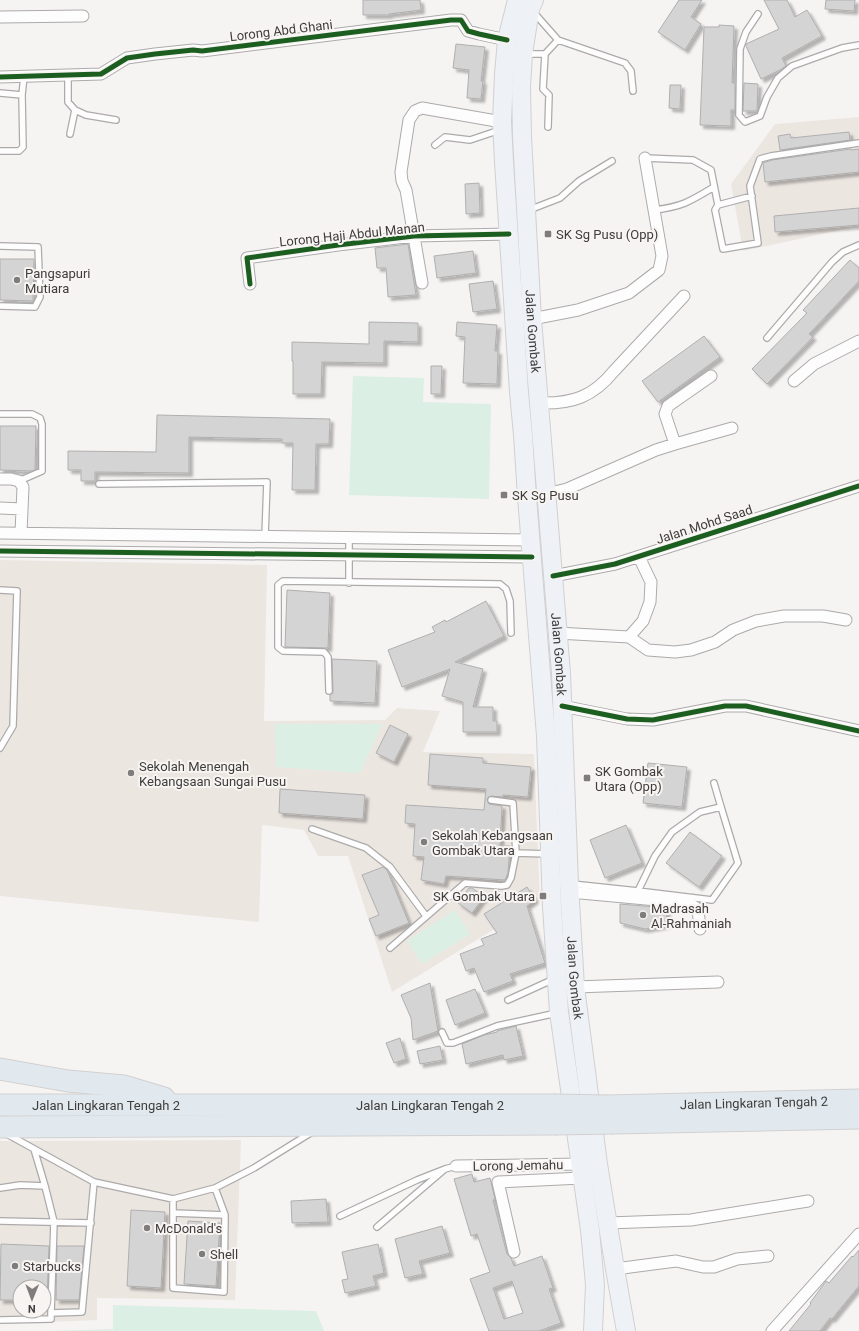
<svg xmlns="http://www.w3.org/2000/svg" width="859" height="1331" viewBox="0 0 859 1331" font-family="Roboto,sans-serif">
<defs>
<filter id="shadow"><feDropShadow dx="3.5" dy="3.5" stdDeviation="1" flood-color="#0004"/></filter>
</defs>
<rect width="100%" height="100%" fill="#f6f4f3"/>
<path fill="#ece6e1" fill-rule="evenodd" d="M859 117V226L743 251 731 184 775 124Z
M0 560 267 565 264 721 385 720 397 708 440 711 423 752 534 754 540 901 392 992 348 856H318L304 830 262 825 259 922 0 896Z
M241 1140 235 1300 97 1298V1320L0 1324V1141ZM20 1287H44V1311H20Z"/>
<path fill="#dcefe4" d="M353 376 424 378 423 402 491 404 489 499 349 495Z
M275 724H382L360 773 276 767Z
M455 910 470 934 422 964 407 941Z
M113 1305 316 1311 324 1331H48L113 1329Z"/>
<path fill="#d4d4d4" stroke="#b0afaf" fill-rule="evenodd" filter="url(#shadow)" d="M363 0H420L421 10 389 14V15H363Z
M679 0H702L691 17 701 24 685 50 658 32Z
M764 0H787L795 17 807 10 822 36 782 58 786 66 780 70 761 79 746 46V44L779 29Z
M826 0H855L854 11 825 9Z
M719 25 734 26 732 83H735V110H731V126L700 125 704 27H719Z
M456 44 485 47 481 81H483L481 99 467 98 469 70 453 68Z
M744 83 758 84 757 111H743Z
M670 85H681L680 109 669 108Z
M849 132 850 140 780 150 778 136 790 134 791 138Z
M851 149V150L859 149V172L765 182 763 163 772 160Z
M479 183 480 213 466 214 465 184Z
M859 208V225L775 232 774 216Z
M408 244 416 295 388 297 386 268H377L375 248Z
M473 251 476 273 437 278 434 256Z
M0 259H34L33 301 0 300Z
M850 260 859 268V281L809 334 813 337 767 384 752 369 807 313 803 310Z
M493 281 497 309 473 312 469 284Z
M369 322 418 323V342L384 341V363L322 362 321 394H293V361H292V342L369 344Z
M457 322 497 325 495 351H498L497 384 463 383 465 337 456 336Z
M704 336 720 357 658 402 642 381Z
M431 366H442L441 394H431Z
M157 415 330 419 329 444H316L315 490H292L293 443H282V439L189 437V473L95 472V481H81V470H68V451L156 452Z
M0 426H36L35 470 32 471 0 470Z
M287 590 330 593 328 648 285 647Z
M486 601 504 636 455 662 483 669 473 707H493V721H497V732H463V702L442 696 450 669 402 687 388 650 435 632 432 627 445 620 446 622Z
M332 659 377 661 375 703 330 701V695L333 693V691Z
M390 725 408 734 394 762 376 753Z
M430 754 483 758V763L531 767 528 797 503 795V797L491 796 487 799 489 804 502 806 500 846H510L508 873 505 880 446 876 444 884 421 880 424 857 413 856 415 824 405 823 406 805 484 810 486 789 428 785Z
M648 763 687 767 682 807 643 803Z
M280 789 365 795 363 819 279 813Z
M626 825 642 863 605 878 590 840Z
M690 832 722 856 699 887 666 863Z
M383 867 387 870 409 923 376 936 369 919 379 915 362 875Z
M527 887 535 900 527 906 545 963 510 974 513 981 484 992 474 968 466 971 460 954 484 945 481 939 497 933 484 914Z
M469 888H472L484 897 472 913 458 903Z
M620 904 667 908 666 925 645 929 620 923Z
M430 983 438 1031 413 1040 411 1018 401 995Z
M475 989 485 1013 455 1025 446 1000Z
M516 1026 523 1056 504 1060 503 1055 466 1064 462 1044 484 1035 497 1032V1031Z
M400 1038 406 1059 394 1063 386 1043Z
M440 1046 443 1060 420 1064 417 1051Z
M472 1174 474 1182 490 1178 495 1199 493 1200 507 1254 511 1258 514 1266 542 1256 553 1288 549 1289 561 1323 539 1331H489L470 1279 490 1272 477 1234 471 1236 454 1179ZM512 1281 523 1313 504 1319 493 1288Z
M326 1199 328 1222 292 1223 291 1201Z
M131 1210 165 1212 161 1288 127 1286Z
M188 1221 220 1223 216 1286 184 1284Z
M442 1226 450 1253 419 1261 423 1274 405 1278 395 1239Z
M1 1244 49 1246 47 1300H44V1287H20V1300H0Z
M378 1244 384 1273 373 1276 376 1286 345 1293 342 1280 348 1279 342 1252Z
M57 1246H84L79 1300H56Z
M859 1250V1286L832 1319 830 1318 820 1331H789L811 1304 810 1303 826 1281 829 1283 852 1256 853 1257Z"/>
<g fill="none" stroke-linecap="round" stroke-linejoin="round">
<g stroke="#acaaaa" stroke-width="8">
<path id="lane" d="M758 14 746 32 740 49 739 115 745 122 760 116 767 97 778 78 792 66 842 48 859 45
M536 15 558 40 625 63 631 71 633 91
M526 54H545L558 40
M545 54 543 89 549 95 548 127
M68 76V102L75 110 86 115 116 120
M0 93 22 95
M70 134 75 110
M435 145 445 137 470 140 500 130
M0 151H19L23 147 22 95 24 76
M645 158 693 160 711 170 718 205
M752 196 718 205 715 210 723 249 758 243 750 186 760 159 771 156 859 143
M529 210 560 198 579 181 612 161
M654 210C682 207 691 201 714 187
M0 246 38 247 40 297 35 307 0 306
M767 338 832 262 843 252 859 245
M0 414H32L40 418 42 424V471L19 481
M99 484 267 482 265 536
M349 537V583
M0 590 17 591 13 726 0 748
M329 691 328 657 324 652 283 651 278 647V585L283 581 500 584 506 589 510 601 511 633
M714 783 721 807
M491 800 513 803 516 853 548 854
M312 829 366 848 390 867 426 916
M572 884 638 891 712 900 738 863 721 807 700 812 672 832 655 856 638 891
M390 948 465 883 501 886 507 885 511 878 516 853
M508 1000 554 979
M442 1032 447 1043H453L497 1026 557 1013
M7 1134 94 1182 173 1199 215 1188 254 1168 312 1132
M34 1149 45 1186 54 1222 51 1313 82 1312 94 1182
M0 1188 20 1185 45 1186
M173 1199V1288L224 1292 225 1215 215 1188
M173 1213 225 1215
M340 1216 417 1180 445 1169
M0 1221 91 1223
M377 1227 445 1169 456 1166
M0 1320 51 1319V1313"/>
</g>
<g stroke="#acaaaa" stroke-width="13">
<path id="street" d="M0 17 83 16
M0 77 101 74 127 58 155 54 193 50 202 51 451 20H461L468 31 479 34 507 40
M422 283 406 190 402 181 401 172 409 120 415 111 422 108 502 122
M250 284 247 258 338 245 414 236 509 234
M532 319 578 310 629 293 659 270 662 256 645 158
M794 381 814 364 859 341
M539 403C572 404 593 397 614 371L684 296
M675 444 732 428
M0 479H11L19 481 23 487 21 533
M546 494 567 489 656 450 675 444 665 414 668 406 711 376
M0 508 22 509
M0 533 531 540
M0 551 532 557
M553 576 615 564 859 486
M557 633 629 637 648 650 675 652 691 650 715 642 733 630 756 621 784 616H823L846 620
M629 637 643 621 650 602 651 582 639 557
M562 706 627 719 653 720 725 706H746L859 731
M570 892 689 903 698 909 700 929
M575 987 718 982
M456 1166 580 1164
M608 1223 691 1220 808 1201
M514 1252 498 1182 582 1178
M615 1269 676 1261 703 1267H714L737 1259 768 1256
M772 1331 859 1234"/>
</g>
<g stroke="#d1d0d0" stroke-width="20">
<g id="primary">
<path d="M517 0 507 40 504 74 502 122 504 162 519 392 523 435 527 497 546 736 552 907 559 1012 590 1230 595 1285 593 1331"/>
<path id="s1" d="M534 0 530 9 523 54 521 87 522 137 532 319 561 673 569 884 575 987 598 1164 615 1269 626 1331"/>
</g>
</g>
<g stroke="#d1d0d0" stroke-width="23">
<g id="highway">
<path d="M0 1069 68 1081 124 1086 164 1098"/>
<path id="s2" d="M0 1105H553"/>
<path id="s3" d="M607 1106 859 1100"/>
<path d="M614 1123 859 1118"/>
<path d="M0 1127 554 1124"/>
</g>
</g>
<use href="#lane" stroke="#fefdfd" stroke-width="5.5"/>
<use href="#street" stroke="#fefdfd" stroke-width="11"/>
<use href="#primary" stroke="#eef1f5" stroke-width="18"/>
<use href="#highway" stroke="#e2e9ee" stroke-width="21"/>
<g stroke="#d1d0d0" stroke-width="23" stroke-linecap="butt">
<path id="highway-bridge" d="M553 1105 607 1106
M554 1124 614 1123"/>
</g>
<use href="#highway-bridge" stroke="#e2e9ee" stroke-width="21"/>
<g stroke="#f7f4f2" stroke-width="8">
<path id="cycleway" d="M0 77 101 74 127 58 155 54 193 50 202 51 451 20H461L468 31 479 34 507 40
M250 284 247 258 338 245 414 236 509 234
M0 551 532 557
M553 576 615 564 859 486
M562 706 627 719 653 720 725 706H746L859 731"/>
</g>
<use href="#cycleway" stroke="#1b5e20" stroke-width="5"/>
</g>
<g fill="#7e7d7c" stroke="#f7f4f2" stroke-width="1.5">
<rect x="544" y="230" width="8" height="8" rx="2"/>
<circle cx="17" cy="280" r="4"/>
<rect x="500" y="491" width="8" height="8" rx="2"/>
<circle cx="131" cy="773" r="4"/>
<rect x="583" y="774" width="8" height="8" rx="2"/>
<circle cx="424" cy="842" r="4"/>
<rect x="539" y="892" width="8" height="8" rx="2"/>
<circle cx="643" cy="915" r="4"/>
<circle cx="147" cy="1228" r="4"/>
<circle cx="202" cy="1254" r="4"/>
<circle cx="15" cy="1266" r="4"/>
</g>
<g text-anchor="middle" stroke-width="4" stroke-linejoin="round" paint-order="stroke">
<g font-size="13" fill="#3e3d3c" stroke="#f7f4f2">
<text transform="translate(281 30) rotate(-7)" y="5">Lorong Abd Ghani</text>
<text transform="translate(352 234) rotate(-6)" y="5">Lorong Haji Abdul Manan</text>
<text dy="5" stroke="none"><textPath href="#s1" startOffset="333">Jalan Gombak</textPath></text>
<text transform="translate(704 524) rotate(-18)" y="5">Jalan Mohd Saad</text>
<text dy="5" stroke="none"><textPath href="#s1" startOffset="657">Jalan Gombak</textPath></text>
<text dy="5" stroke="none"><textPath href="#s1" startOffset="981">Jalan Gombak</textPath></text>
<text dy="5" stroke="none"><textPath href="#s3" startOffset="147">Jalan Lingkaran Tengah 2</textPath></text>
<text dy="5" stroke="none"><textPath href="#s2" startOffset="106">Jalan Lingkaran Tengah 2</textPath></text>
<text dy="5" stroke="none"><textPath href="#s2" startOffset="430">Jalan Lingkaran Tengah 2</textPath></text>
<text transform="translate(518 1165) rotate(-1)" y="5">Lorong Jemahu</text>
</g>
<g font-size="13" fill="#3e3d3c" stroke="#f7f4f2" text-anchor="start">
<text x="556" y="239">SK Sg Pusu (Opp)</text>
<text x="25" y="278">Pangsapuri<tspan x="25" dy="15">Mutiara</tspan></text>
<text x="512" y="500">SK Sg Pusu</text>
<text x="139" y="771">Sekolah Menengah<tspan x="139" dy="15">Kebangsaan Sungai Pusu</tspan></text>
<text x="595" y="776">SK Gombak<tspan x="595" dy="15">Utara (Opp)</tspan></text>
<text x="432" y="840">Sekolah Kebangsaan<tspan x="432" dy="15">Gombak Utara</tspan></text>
<text x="535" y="901" text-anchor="end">SK Gombak Utara</text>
<text x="651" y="913">Madrasah<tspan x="651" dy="15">Al-Rahmaniah</tspan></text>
<text x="155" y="1233">McDonald's</text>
<text x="210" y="1259">Shell</text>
<text x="23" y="1271">Starbucks</text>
</g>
</g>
<g transform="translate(32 1299) rotate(181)"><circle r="19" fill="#f7f4f2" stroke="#adaba9"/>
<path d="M0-3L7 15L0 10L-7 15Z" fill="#7e7d7c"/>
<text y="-6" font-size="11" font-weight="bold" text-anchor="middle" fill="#3e3d3c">N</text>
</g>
</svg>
